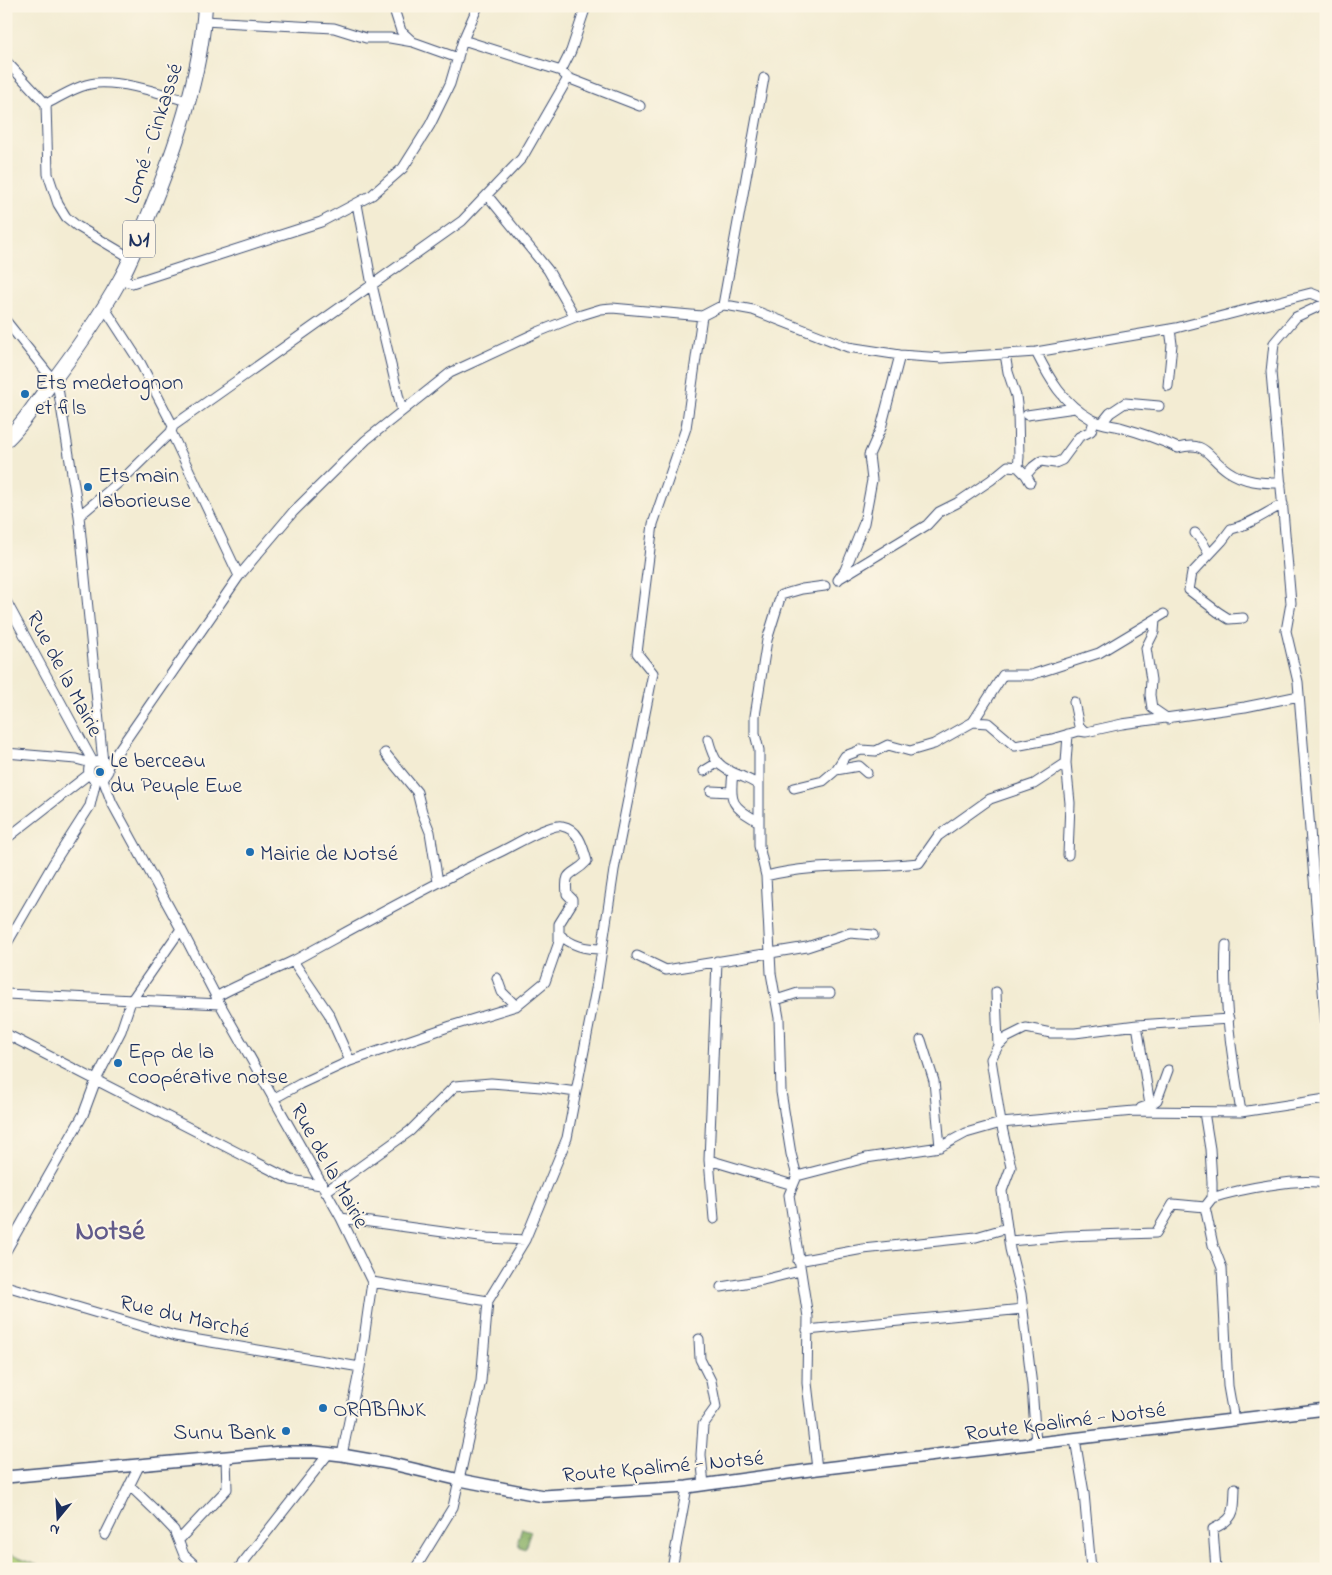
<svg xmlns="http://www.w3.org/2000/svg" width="1332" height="1575" viewBox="0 0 1332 1575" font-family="'Indie Flower',sans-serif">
<defs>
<pattern id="forest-crowns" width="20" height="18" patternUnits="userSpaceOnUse" patternTransform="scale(1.25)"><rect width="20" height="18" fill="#8ab167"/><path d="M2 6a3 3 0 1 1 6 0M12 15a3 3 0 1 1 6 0" fill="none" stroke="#709058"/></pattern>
<pattern id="wetland-marsh" width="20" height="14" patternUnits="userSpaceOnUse" patternTransform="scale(1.25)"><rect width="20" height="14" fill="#adce76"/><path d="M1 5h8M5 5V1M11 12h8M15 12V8" fill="none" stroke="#94b168"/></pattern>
</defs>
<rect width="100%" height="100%" fill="#fcf5e5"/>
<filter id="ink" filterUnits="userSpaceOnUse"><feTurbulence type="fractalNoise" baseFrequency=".02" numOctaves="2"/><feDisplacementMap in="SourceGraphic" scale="10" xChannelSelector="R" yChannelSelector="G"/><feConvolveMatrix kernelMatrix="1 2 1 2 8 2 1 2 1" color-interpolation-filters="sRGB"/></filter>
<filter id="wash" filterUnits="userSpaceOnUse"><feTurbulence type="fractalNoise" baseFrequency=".0096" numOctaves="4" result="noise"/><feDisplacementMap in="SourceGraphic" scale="20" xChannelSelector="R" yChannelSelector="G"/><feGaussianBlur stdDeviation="1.12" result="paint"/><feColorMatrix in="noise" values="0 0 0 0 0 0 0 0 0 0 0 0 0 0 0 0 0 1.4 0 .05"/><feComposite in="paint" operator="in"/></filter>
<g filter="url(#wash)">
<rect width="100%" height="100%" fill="#f3ecd3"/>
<path fill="url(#forest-crowns)" stroke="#527062" d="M522 1528 531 1531 525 1549 519 1547 518 1540Z"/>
<path fill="url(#wetland-marsh)" stroke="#647e6a" d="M6 1553 48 1569H6Z"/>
</g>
<g filter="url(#ink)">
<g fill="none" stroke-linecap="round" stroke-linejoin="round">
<g stroke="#3b4b70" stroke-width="11">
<path id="minor" d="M393 6 401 31 413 42
M204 21 334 28 366 38H390L413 42 458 58
M463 40 561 71 568 78 640 106
M6 61 46 104 48 174 58 204 66 217 77 226 131 258
M561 71 571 51 586 6
M46 104C62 96 78 85 96 83 126 81 159 93 187 101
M487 195 548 270 575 317
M357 204 372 285 402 411
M120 280 132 283 321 222 372 195 403 168 430 125 450 84 463 40 478 6
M1326 303 1296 317 1274 343 1271 372 1291 603 1286 631 1298 682 1326 1027
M723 305 764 78
M104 307 141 364 173 426 171 432 239 576
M6 321 53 380
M1036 352C1050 380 1063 403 1091 419 1099 424 1111 425 1120 427 1141 433 1159 439 1178 448 1207 440 1207 457 1228 471 1244 482 1262 483 1281 483
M1005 354 1008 372 1016 396 1018 413 1019 457 1018 467 1026 475 1030 482
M56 376 79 516 103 763 108 771 103 779H93L89 774C87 764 94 759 103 763
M1168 386 1172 344 1170 329
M1027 415 1075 408
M1102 423 1110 413 1125 403 1159 406
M173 426 462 221 522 158 568 78
M1026 475 1033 467 1041 461 1055 463 1062 460 1079 437 1091 431 1094 421
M79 516 124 478 171 432
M1195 533 1202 541 1209 554
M840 578 927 525 939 512 957 503 991 480 1008 466 1018 467
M838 580 845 570 864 523 872 480 869 455 881 428 900 355
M6 601 93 762
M1243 618 1229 619 1218 612 1189 590 1192 573 1222 541 1231 529C1250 525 1265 513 1283 504
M1155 620 1154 632 1146 648 1151 680 1150 695 1152 708 1168 719
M6 667H7
M1074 702 1079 726 1085 732
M973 722 988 723 1015 746 1052 739 1079 731 1086 732 1122 724 1245 707 1299 696
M708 739C714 762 718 767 741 776 747 779 754 781 759 786
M6 753 76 759 91 763
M385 753 417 792 422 812 430 832 438 882
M1066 763 1070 803 1068 855
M107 767 239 576 293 512 366 440 450 373 538 332 575 317 601 309 612 308 702 316 723 305 731 306 753 310 848 347 900 355 942 358 1036 352 1176 328 1311 293 1326 299
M836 770 845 756 861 750 876 751 888 745 910 751 934 744 973 722 1003 675H1031L1099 653 1164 614
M704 771 717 763
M733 773C729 805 733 806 759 822
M103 779 112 803 181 929 220 1004 341 1218 372 1282 360 1367 342 1455
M794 788 823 781 836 770 859 766 867 773
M711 791 731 792
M6 839 89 774
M766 876C816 863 868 869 919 863L938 836 990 799 1034 784 1066 763 1068 734
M559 934C572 946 585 949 602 949
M6 945 53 864 90 806 96 780
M1226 945C1223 1001 1232 1056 1241 1112
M637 956 666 970 807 947 850 933 873 935
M293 961 329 1014 350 1061
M717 961 709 1160 793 1185
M497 978 502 992 516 1006
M996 992 998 1046 991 1059 1001 1123 1011 1167 1002 1191 1010 1249 1021 1294 1032 1386 1036 1444
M6 994 220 1004
M216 997C242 982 269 973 295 960 363 923 430 885 500 852 513 846 550 823 562 826 579 829 583 847 587 861 573 877 564 868 567 894L572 899V903L559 924V942L545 982 516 1006 451 1026 350 1061 300 1084 273 1099
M776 1000 798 993H830
M1137 1025 1150 1105 1141 1108
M6 1034 291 1180 321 1185
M921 1040 934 1081 940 1147
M998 1046 1006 1038 1026 1028 1051 1033H1075L1137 1025 1229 1019
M1150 1105 1157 1100 1168 1070
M1204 1112 1210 1149 1212 1182V1198L1205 1207 1213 1245 1222 1268 1228 1386 1234 1420
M709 1160 714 1219
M797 1176 866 1158 940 1147 966 1133 1001 1123 1134 1111 1241 1112 1326 1099
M325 1192 410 1131 455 1086 491 1083 541 1087 576 1092
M1212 1198C1236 1190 1303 1176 1326 1184
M341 1218 487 1238 525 1240
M1009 1241 1066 1236 1156 1233 1173 1204 1205 1207
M6 1251 83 1115 96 1080 121 1031 131 1001 181 929
M798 1261 863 1249 976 1237 1007 1228
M372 1282 488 1301
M6 1286 175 1336 360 1367
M721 1287 763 1280 800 1271
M807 1330 1023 1309
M699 1339 700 1359 711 1381 716 1407 703 1425 701 1455 704 1485
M1075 1439 1084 1493 1091 1569
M817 1469 807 1383 808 1317 789 1195 797 1176 791 1154 781 1092 779 1018 771 973 766 876 759 846V750L755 734V716L767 640 781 595 802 589 825 586
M129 1485 156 1511 174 1530 184 1555 199 1569
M105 1535 139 1466
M179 1540 227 1489 226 1458
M238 1569 329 1453
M415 1569 453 1507 481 1381 488 1301 525 1240 567 1138 596 989 614 870 653 673 637 653 653 524 686 428 702 316
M672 1569 687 1487
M1216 1569 1213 1529C1236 1518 1234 1512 1235 1488"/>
</g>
<g stroke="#3b4b70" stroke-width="14">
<path id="major" d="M6 1477 282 1452H315L342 1455 388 1463 460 1480 543 1496 687 1487 817 1469 1326 1409"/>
</g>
<g stroke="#3b4b70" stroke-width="16">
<path id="highway" d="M6 440C21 427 34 405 46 390 73 355 99 318 120 280 132 259 140 236 149 214 175 150 201 76 205 6"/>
</g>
<use href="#minor" stroke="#fff" stroke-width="9"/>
<use href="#major" stroke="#fff" stroke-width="11"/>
<use href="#highway" stroke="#fff" stroke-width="14"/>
</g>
</g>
<g fill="#1f6fb2" stroke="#fcf5e5" stroke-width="2">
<circle cx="25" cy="394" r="5"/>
<circle cx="88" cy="487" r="5"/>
<circle cx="100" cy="772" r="5"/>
<circle cx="250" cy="852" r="5"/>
<circle cx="118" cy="1063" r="5"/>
<circle cx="323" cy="1408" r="5"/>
<circle cx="286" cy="1431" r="5"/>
</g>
<g text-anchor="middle" stroke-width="4" stroke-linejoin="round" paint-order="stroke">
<rect fill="#fcf5e5" stroke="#5e6a86" stroke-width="1" x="123" y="220.5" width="32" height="37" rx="4"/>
<g font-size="21" font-weight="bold" fill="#1b2f5e">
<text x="139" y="246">N1</text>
</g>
<g font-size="22" fill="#1b2f5e" stroke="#fcf5e5">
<text transform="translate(152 133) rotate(-72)" y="8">Lomé - Cinkassé</text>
<text transform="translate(66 673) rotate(62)" y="8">Rue de la Mairie</text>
<text transform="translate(331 1165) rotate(61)" y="8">Rue de la Mairie</text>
<text transform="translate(185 1315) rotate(13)" y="8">Rue du Marché</text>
<text transform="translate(1065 1420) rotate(-7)" y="8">Route Kpalimé - Notsé</text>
<text transform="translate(663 1465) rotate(-5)" y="8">Route Kpalimé - Notsé</text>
</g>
<g font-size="22" fill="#1b2f5e" stroke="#fcf5e5" text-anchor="start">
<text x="35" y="389">Ets medetognon<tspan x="35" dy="25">et fils</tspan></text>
<text x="98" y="482">Ets main<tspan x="98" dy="25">laborieuse</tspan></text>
<text x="110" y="767">Le berceau<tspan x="110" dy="25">du Peuple Ewe</tspan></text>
<text x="260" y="860">Mairie de Notsé</text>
<text x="128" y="1058">Epp de la<tspan x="128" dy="25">coopérative notse</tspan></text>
<text x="333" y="1416">ORABANK</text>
<text x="276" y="1439" text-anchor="end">Sunu Bank</text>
</g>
<g font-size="28" font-weight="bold" fill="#615b8b" stroke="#fcf5e5">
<text x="110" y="1239">Notsé</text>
</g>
</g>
<rect width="1332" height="1575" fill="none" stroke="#fcf5e5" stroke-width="25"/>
<g transform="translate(58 1518) rotate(198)" stroke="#fcf5e5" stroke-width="4" paint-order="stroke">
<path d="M0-4L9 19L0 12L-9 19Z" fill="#1b2f5e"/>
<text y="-8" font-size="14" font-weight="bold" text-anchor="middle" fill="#1b2f5e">N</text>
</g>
</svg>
